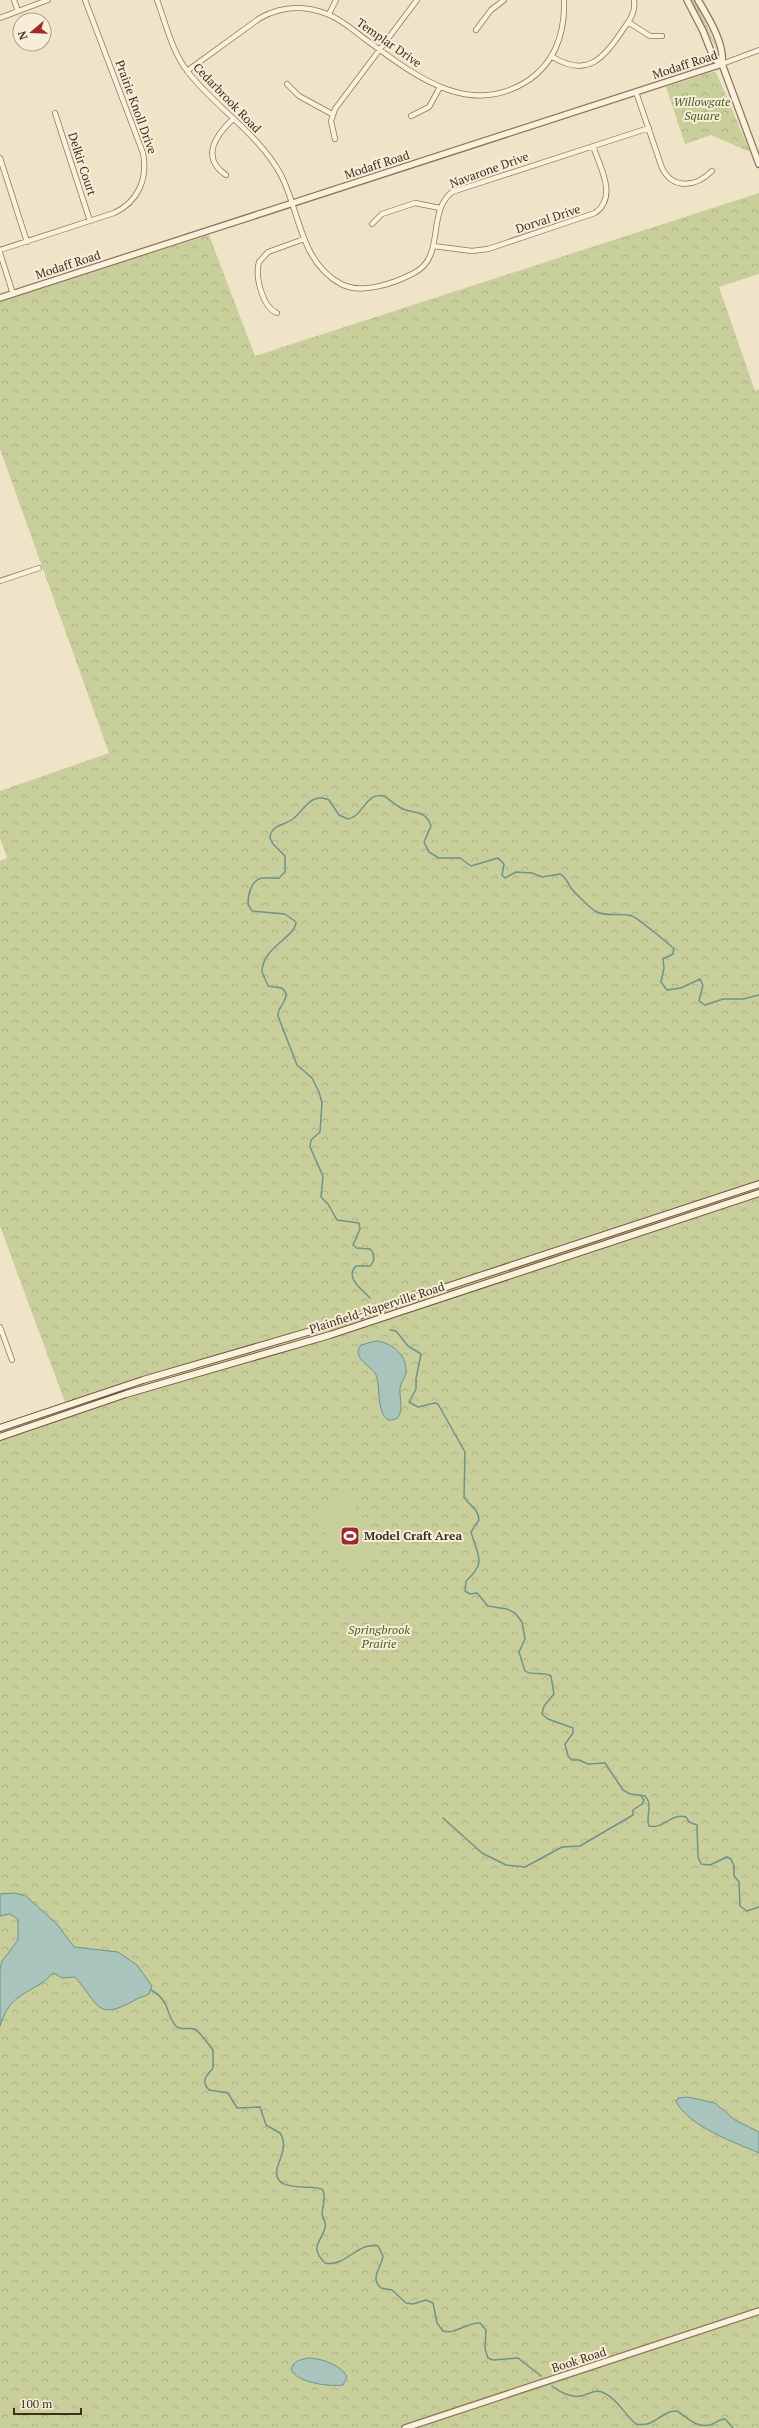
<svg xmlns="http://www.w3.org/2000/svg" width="759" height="2428" viewBox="0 0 759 2428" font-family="'PT Serif',serif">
<defs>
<pattern id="grass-dots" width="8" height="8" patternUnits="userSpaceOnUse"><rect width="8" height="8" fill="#c9cf9b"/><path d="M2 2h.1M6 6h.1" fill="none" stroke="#aeb285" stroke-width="1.8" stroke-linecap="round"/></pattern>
<pattern id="park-crowns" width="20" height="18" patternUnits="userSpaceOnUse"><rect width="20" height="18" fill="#c9cf9b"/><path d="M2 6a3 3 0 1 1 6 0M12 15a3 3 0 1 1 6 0" fill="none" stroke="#aeb285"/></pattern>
</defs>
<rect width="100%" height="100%" fill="#f0e4c8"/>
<path fill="url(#grass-dots)" d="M690 0H695L720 55Z
M113 1392 114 1395 0 1434V1431Z"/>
<path fill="url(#park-crowns)" d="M712 72H716L750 152 711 135 685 144 666 87Z
M759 193V274L719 287 755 391 759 390V2428H0V1441L70 1416 0 1226V861L7 858 0 838V791L109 753 0 449V302L209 235 255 356Z"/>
<path fill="#c9cf9b" d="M342 1496H347L353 1501 376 1544C376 1551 372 1555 366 1559 342 1576 334 1545 324 1529H321L315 1509H320Z"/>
<path fill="#a9c4bc" stroke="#6f938a" d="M376 1341C391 1342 407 1355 406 1371 406 1377 401 1382 400 1388 399 1399 407 1422 388 1420 376 1411 381 1389 376 1375 371 1365 351 1359 361 1345Z
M15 1893 26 1896 57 1924 74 1947 118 1952 137 1965 152 1986 149 1994C144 1997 139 1997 135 2000 96 2022 99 2004 75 1977L62 1978 54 1973C49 1975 47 1980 42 1983 20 1996 8 2000 0 2026V1969L2 1961 18 1940V1919L10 1914 0 1916V1894Z
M688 2097 715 2103 735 2120 759 2132V2153C732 2141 692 2128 676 2102L678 2098Z
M308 2358C320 2358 342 2365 347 2377L343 2385C331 2387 296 2383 291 2369 294 2361 299 2360 308 2358Z"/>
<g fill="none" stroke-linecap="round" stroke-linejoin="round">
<path stroke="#6f938a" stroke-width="1.5" d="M370 1298C363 1290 344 1278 356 1266H370C375 1261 375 1254 370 1249L357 1248 353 1245 360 1229 359 1223 337 1220 328 1204 321 1197 323 1176 310 1147 311 1140 320 1132 322 1103 319 1092 312 1078 297 1065 278 1016C277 1007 287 1003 286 993L282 988 268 986 262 972C262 947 296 937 296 922L285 914 252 911 248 904C248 895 251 880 262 878 268 877 273 879 279 878L285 872V856L273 844 270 838C271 824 284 826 293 819 305 809 311 792 329 800L339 815 348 819C363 817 366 791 384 796 390 800 396 806 403 809 415 814 425 809 431 826L424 842 429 852 439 858H460L471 866 498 858 504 864 502 875 505 878 516 872 532 873 542 877 560 874C566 877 567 882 571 888 575 893 590 908 595 911 607 918 620 912 632 916 636 917 672 946 674 949L673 954 663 959 664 968 661 982 667 990 681 988 700 979 703 985 699 1001 705 1005 723 999H743L759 995
M390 1330 396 1331 408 1346 421 1354 416 1379V1389L409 1402 418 1407 435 1403 438 1404 465 1452 464 1497C469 1506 478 1507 479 1520L471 1532C478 1557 487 1562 466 1581L465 1591 470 1594 477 1593 488 1606 507 1609 515 1613 522 1622 525 1639 519 1652 525 1671C532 1676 542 1671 551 1676L554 1694 544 1706 542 1714 548 1719 573 1728V1733L565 1744 568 1756 572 1760H579L588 1764 605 1763 623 1790 630 1794 645 1796C654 1805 645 1815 649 1826 663 1830 672 1812 686 1817L689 1822 697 1825 698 1857 701 1864 710 1865 727 1857 731 1859 734 1866V1876L739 1882 740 1906 747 1911 759 1907
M443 1818 482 1853 506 1865 525 1867 562 1847 580 1846 633 1815V1810L642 1804 644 1800 640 1795
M151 1990C172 2002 165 2015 176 2026 181 2031 188 2027 194 2029 201 2032 208 2044 213 2050V2068C207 2076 200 2080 209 2090L228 2093 237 2108 260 2107 266 2125 280 2133C287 2143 282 2155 278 2165 268 2196 315 2183 323 2190 326 2199 323 2205 322 2213 322 2218 327 2222 325 2228 321 2242 309 2247 325 2263 345 2268 358 2241 378 2246L383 2256C382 2267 369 2278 381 2288L392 2290 406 2303 413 2304 426 2300 433 2303 437 2323 443 2331C455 2335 467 2322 480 2323L486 2330 485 2349 488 2358 493 2360 518 2358 541 2376
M552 2386C559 2392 572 2398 581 2396 588 2395 594 2389 602 2392 617 2398 624 2414 636 2424 656 2428 661 2410 677 2411 687 2417 695 2428 710 2425 716 2423 719 2419 725 2419L733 2428"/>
<g stroke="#8d765c" stroke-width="6">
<path id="minor" d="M14 0 18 11
M157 0C166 24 172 52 188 72 216 108 259 134 281 175 300 212 300 262 341 284 362 295 395 283 414 273 446 257 426 213 452 192L649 128
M329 14 336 0
M0 18 48 0
M628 22 650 36H662
M476 30 491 10 504 0
M551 56C586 78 603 60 622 31 629 21 636 13 634 0
M722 64 759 50
M187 71 260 18C282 6 304 5 327 14 341 19 353 30 365 39 413 74 469 120 529 80 556 61 565 31 564 0
M287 84 299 96 332 114
M636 92 662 168C673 190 696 187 712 171
M55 113 90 221
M411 116 429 107 440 87
M335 139 331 121 335 109 417 0
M0 158 27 242
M226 175C200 157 216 135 233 119
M372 224 382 214 415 203 440 208
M433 246 472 251 488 249 595 213C618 197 600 167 593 146
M0 250 114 213C138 202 148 179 143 153L85 0
M0 253 13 294
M277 313C262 307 255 276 259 262L268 252 304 239
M0 581 39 568
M0 1327 12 1360"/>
</g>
<g stroke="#8d765c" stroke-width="8">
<path id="tertiary" d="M687 0 703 31 714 59 722 64
M698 0C708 17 725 44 722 64L759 164
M0 298 722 64
M405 2428 759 2311"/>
</g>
<g stroke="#6f573f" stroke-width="8">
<path id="secondary" d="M0 1428 143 1380 328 1326 759 1184
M0 1437 126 1394 330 1335 759 1193"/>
</g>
<use href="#minor" stroke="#faf1dc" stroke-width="4.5"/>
<use href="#tertiary" stroke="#faf1dc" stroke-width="5.5"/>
<use href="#secondary" stroke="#faf1dc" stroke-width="6"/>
</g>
<defs>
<g id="stadium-square" transform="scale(1)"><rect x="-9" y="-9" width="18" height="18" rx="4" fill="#9e2a2b" stroke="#f7eed8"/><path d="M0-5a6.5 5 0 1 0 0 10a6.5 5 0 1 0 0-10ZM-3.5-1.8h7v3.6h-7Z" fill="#fff"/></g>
</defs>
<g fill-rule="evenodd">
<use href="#stadium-square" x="350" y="1536"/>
</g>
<g text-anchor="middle" stroke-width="4" stroke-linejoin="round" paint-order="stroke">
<g font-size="12" fill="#3d2e20" stroke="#f7eed8">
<text transform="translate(389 43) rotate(35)" y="4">Templar Drive</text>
<text transform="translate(685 65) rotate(-18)" y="4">Modaff Road</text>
<text transform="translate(227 98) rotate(46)" y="4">Cedarbrook Road</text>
<text transform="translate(136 107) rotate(70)" y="4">Prairie Knoll Drive</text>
<text transform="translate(82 164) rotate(72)" y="4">Delkir Court</text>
<text transform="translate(377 165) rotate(-18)" y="4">Modaff Road</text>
<text transform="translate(489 170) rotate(-20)" y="4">Navarone Drive</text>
<text transform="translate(548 219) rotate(-18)" y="4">Dorval Drive</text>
<text transform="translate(68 265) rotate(-18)" y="4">Modaff Road</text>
<text transform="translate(377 1308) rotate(-18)" y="4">Plainfield-Naperville Road</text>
<text transform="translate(579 2360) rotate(-18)" y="4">Book Road</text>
</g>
<g font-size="12" font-style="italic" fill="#4d5a26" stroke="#f7eed8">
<text x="702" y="106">Willowgate<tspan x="702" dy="14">Square</tspan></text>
<text x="379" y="1634">Springbrook<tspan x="379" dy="14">Prairie</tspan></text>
</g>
<g font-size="12" font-weight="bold" fill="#3d2e20" stroke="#f7eed8" text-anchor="start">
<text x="364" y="1540">Model Craft Area</text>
</g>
</g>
<g transform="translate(32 32) rotate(251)"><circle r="19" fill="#f7eed8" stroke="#ada18e"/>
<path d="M0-3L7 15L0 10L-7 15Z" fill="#9e2a2b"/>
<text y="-6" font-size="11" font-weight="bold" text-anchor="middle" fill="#3d2e20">N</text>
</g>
<path d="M14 2408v6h67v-6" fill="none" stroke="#3d2e20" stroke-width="2"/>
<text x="20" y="2408" font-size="12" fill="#3d2e20" stroke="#f7eed8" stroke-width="3" paint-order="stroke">100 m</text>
</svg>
